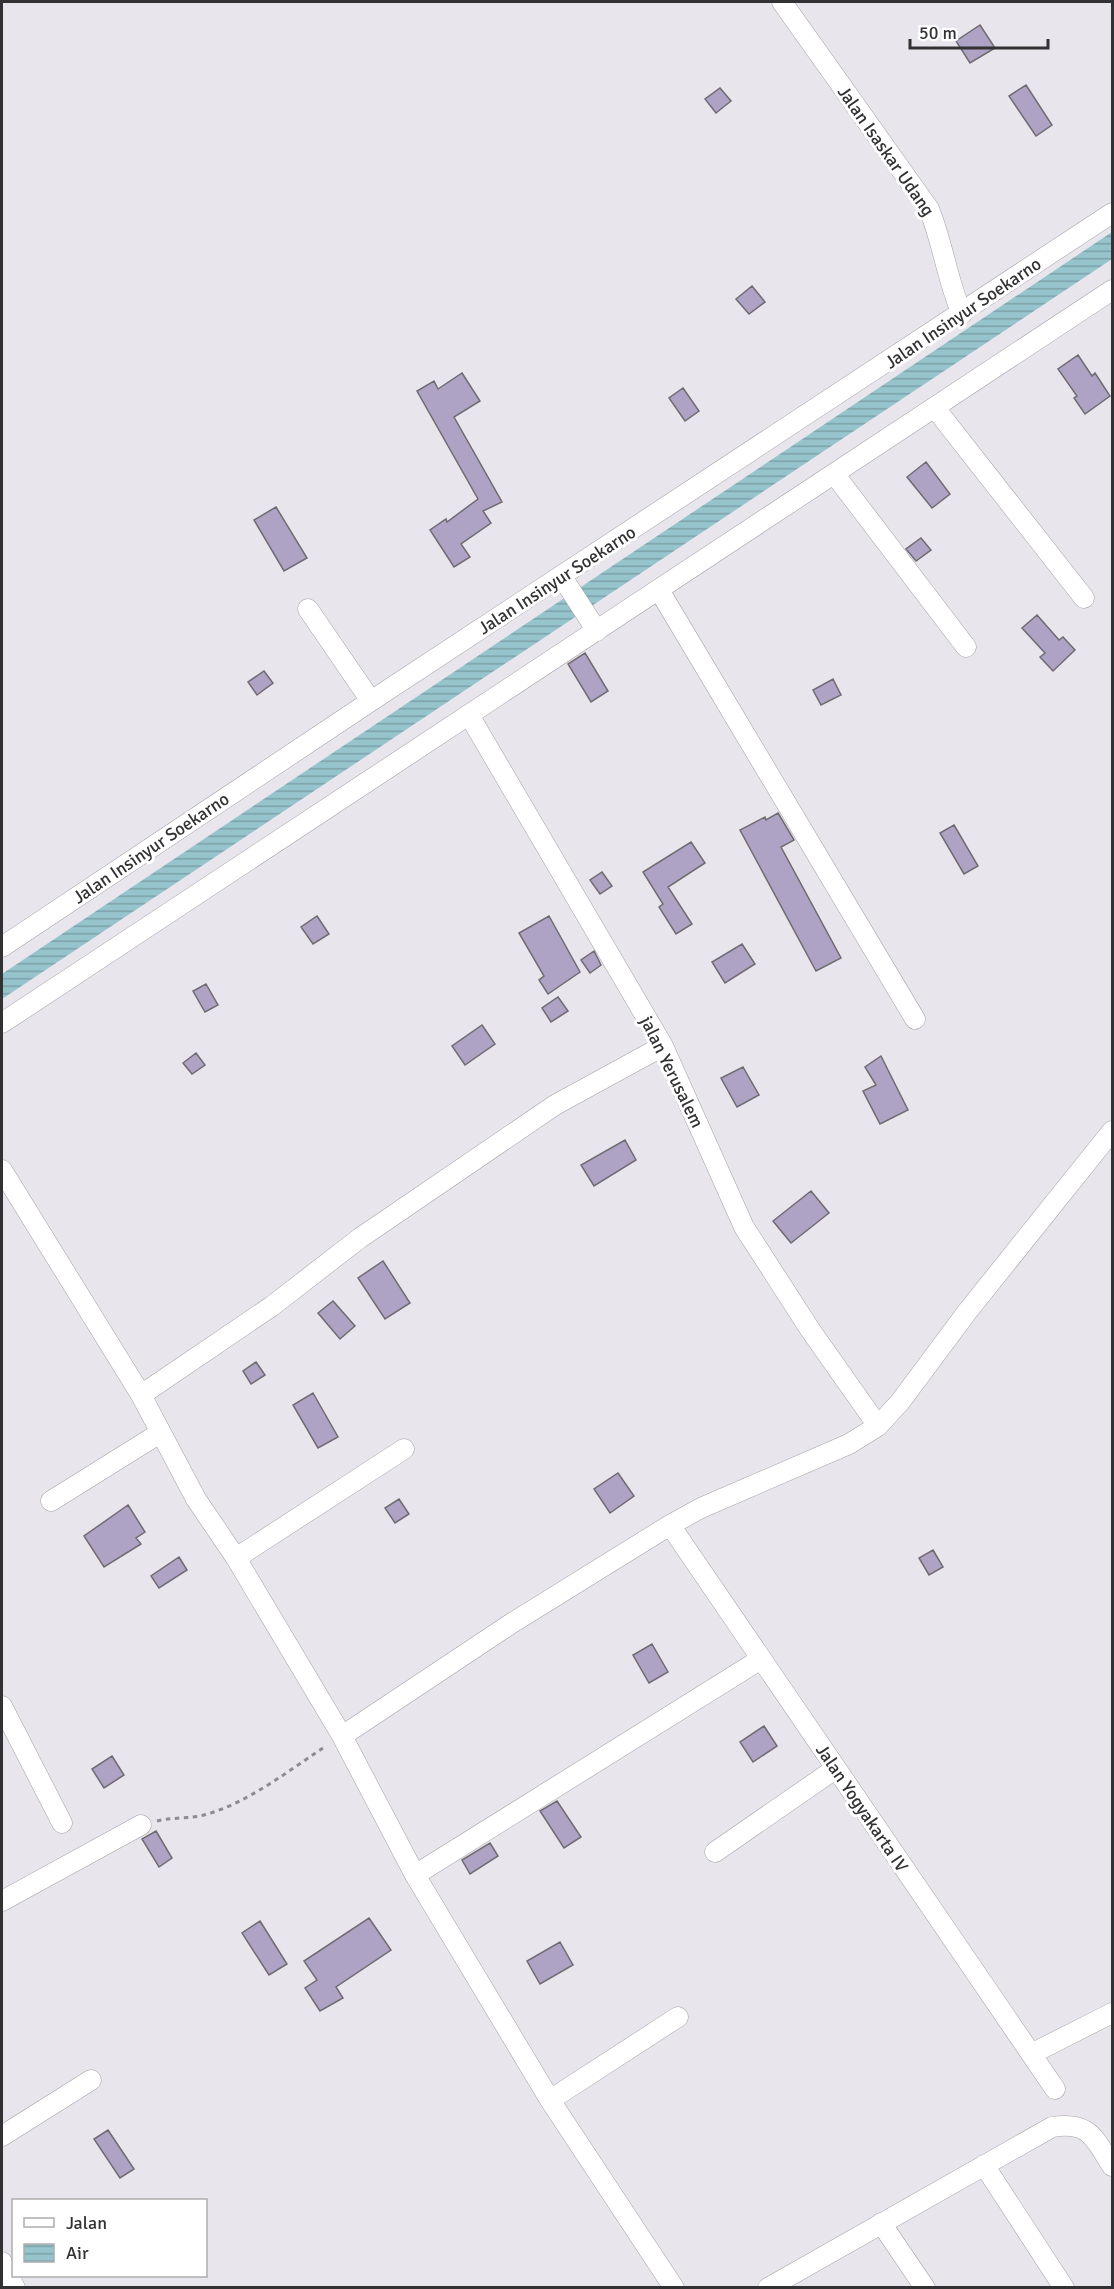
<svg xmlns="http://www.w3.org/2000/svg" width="1114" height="2289" viewBox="0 0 1114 2289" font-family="Signika,sans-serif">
<defs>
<pattern id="water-rules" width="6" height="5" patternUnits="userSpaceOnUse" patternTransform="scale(1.5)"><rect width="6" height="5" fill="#96c4cd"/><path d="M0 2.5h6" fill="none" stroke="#7ba0a7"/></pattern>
</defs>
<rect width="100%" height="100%" fill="#e8e6ec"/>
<path fill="url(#water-rules)" d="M1112 232V259L2 999V974Z"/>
<path fill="#afa3c5" stroke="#6e6c71" stroke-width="1.5" d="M980 25 995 48 970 63 956 41Z
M1026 85 1052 125 1036 136 1009 96Z
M720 88 731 101 716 113 705 99Z
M752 286 765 302 749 314 736 299Z
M1078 355 1092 376 1095 373 1110 396 1085 414 1074 398 1077 396 1058 369Z
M462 373 480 401 454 417 502 502 483 511 491 523 461 544 470 557 454 567 430 530 446 519 447 522 478 499 417 391 434 381 438 389Z
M683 388 699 411 685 421 669 398Z
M926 462 950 494 932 508 907 477Z
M276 507 307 558 284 571 254 520Z
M921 538 931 550 916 561 906 549Z
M1037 615 1059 640 1063 637 1075 650 1053 671 1040 657 1045 653 1022 628Z
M585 653 608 691 591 702 568 664Z
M264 671 273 683 257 695 248 682Z
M833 679 841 695 821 705 813 690Z
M778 813 794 840 781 847 841 958 816 971 740 830 765 817 766 820Z
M954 825 978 866 964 874 940 833Z
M691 842 705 863 668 887 692 924 676 934 659 907 663 904 643 872Z
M602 872 612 886 600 894 590 880Z
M317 916 329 934 313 944 301 927Z
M549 916 580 972 548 994 539 980 544 976 519 933Z
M742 944 755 964 725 983 712 962Z
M594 951 601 965 590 973 581 960Z
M206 984 218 1005 205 1012 193 991Z
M558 997 568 1011 551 1022 542 1008Z
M482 1025 495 1044 465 1065 452 1046Z
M196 1053 205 1065 192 1074 183 1063Z
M881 1056 908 1110 880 1124 863 1091 876 1085 865 1067Z
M743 1067 759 1095 737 1107 721 1078Z
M625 1140 636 1160 594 1186 581 1165Z
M811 1191 829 1213 791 1243 773 1221Z
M383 1261 410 1303 385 1319 358 1278Z
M333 1301 355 1326 340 1339 318 1313Z
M256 1362 265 1375 251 1384 243 1371Z
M313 1393 338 1437 318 1448 293 1405Z
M618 1473 634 1496 610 1513 594 1489Z
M399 1499 409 1514 395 1523 385 1508Z
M128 1505 145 1532 136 1538 141 1544 104 1567 84 1536Z
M933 1550 943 1567 929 1575 919 1558Z
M179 1557 187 1570 159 1588 151 1576Z
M652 1644 668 1672 649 1683 633 1655Z
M764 1726 777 1746 753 1762 740 1742Z
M112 1756 124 1775 104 1788 92 1769Z
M557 1801 581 1837 564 1848 540 1811Z
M156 1831 172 1858 159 1867 142 1839Z
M490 1843 498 1856 470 1874 462 1860Z
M369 1918 391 1950 336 1987 343 1998 320 2011 305 1988 317 1980 304 1961Z
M260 1921 287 1964 269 1975 242 1933Z
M560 1942 573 1965 540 1984 527 1961Z
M108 2130 134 2169 120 2178 94 2139Z"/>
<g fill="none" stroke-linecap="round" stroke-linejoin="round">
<g stroke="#a2a1a6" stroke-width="21">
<path id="minor" d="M782 2 929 209C943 243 947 280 962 314
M935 408 1084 598
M835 475 966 647
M562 577 597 631
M659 590 915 1019
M308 609 371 701
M469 715 663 1046 744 1227 811 1331 878 1426
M2 947 371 701 1112 213
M2 1023 1112 290
M2 1170 141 1395 196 1499 236 1558 342 1736 415 1875 550 2100 674 2288
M141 1395 272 1306 360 1238 555 1105 663 1046
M51 1501 160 1433
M670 1525 1055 2089
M236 1558 404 1449
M2 1706 62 1823
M342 1736 512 1623 670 1525 701 1508 849 1444 878 1426 900 1402 967 1312 1112 1131
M715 1852 835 1769
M415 1875 761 1659
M2 1901 141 1825
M1031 2054 1112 2013
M550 2100 678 2017
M2 2136 91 2080
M984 2165 1064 2288
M881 2223 925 2288
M2 2262 15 2288
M768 2288 1052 2127C1090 2121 1094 2138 1112 2166"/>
</g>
<path stroke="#8d8c90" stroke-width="3" stroke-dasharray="4.5 4.5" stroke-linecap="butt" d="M157 1821C172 1817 189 1819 204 1815 248 1803 288 1771 326 1746"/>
<use href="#minor" stroke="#fff" stroke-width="20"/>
</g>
<g text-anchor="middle" stroke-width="6" stroke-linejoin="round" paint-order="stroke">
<g font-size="18" fill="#323133" stroke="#fff">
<text transform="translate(886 151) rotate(55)" y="6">Jalan Isaskar Udang</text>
<text transform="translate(963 313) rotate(-34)" y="6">Jalan Insinyur Soekarno</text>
<text transform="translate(557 580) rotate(-33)" y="6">Jalan Insinyur Soekarno</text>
<text transform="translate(151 848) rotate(-34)" y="6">Jalan Insinyur Soekarno</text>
<text transform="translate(672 1072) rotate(64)" y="6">jalan Yerusalem</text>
<text transform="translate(862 1808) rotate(56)" y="6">Jalan Yogyakarta IV</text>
</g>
</g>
<rect width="1114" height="2289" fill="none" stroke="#323133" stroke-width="6"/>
<rect x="12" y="2199" width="195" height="78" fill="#ffffff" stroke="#adadad" stroke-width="1.5"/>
<rect x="24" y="2218" width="30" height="9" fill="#ffffff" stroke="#adadad" stroke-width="1.5"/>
<text x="66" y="2229" font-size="18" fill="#323133">Jalan</text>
<rect x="24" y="2244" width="30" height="18" fill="url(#water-rules)" stroke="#adadad" stroke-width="1.5"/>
<text x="66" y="2259" font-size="18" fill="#323133">Air</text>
<path d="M910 39v9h138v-9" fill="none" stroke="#323133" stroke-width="3"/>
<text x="919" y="39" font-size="18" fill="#323133" stroke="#ffffff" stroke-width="4.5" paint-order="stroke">50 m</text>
</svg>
